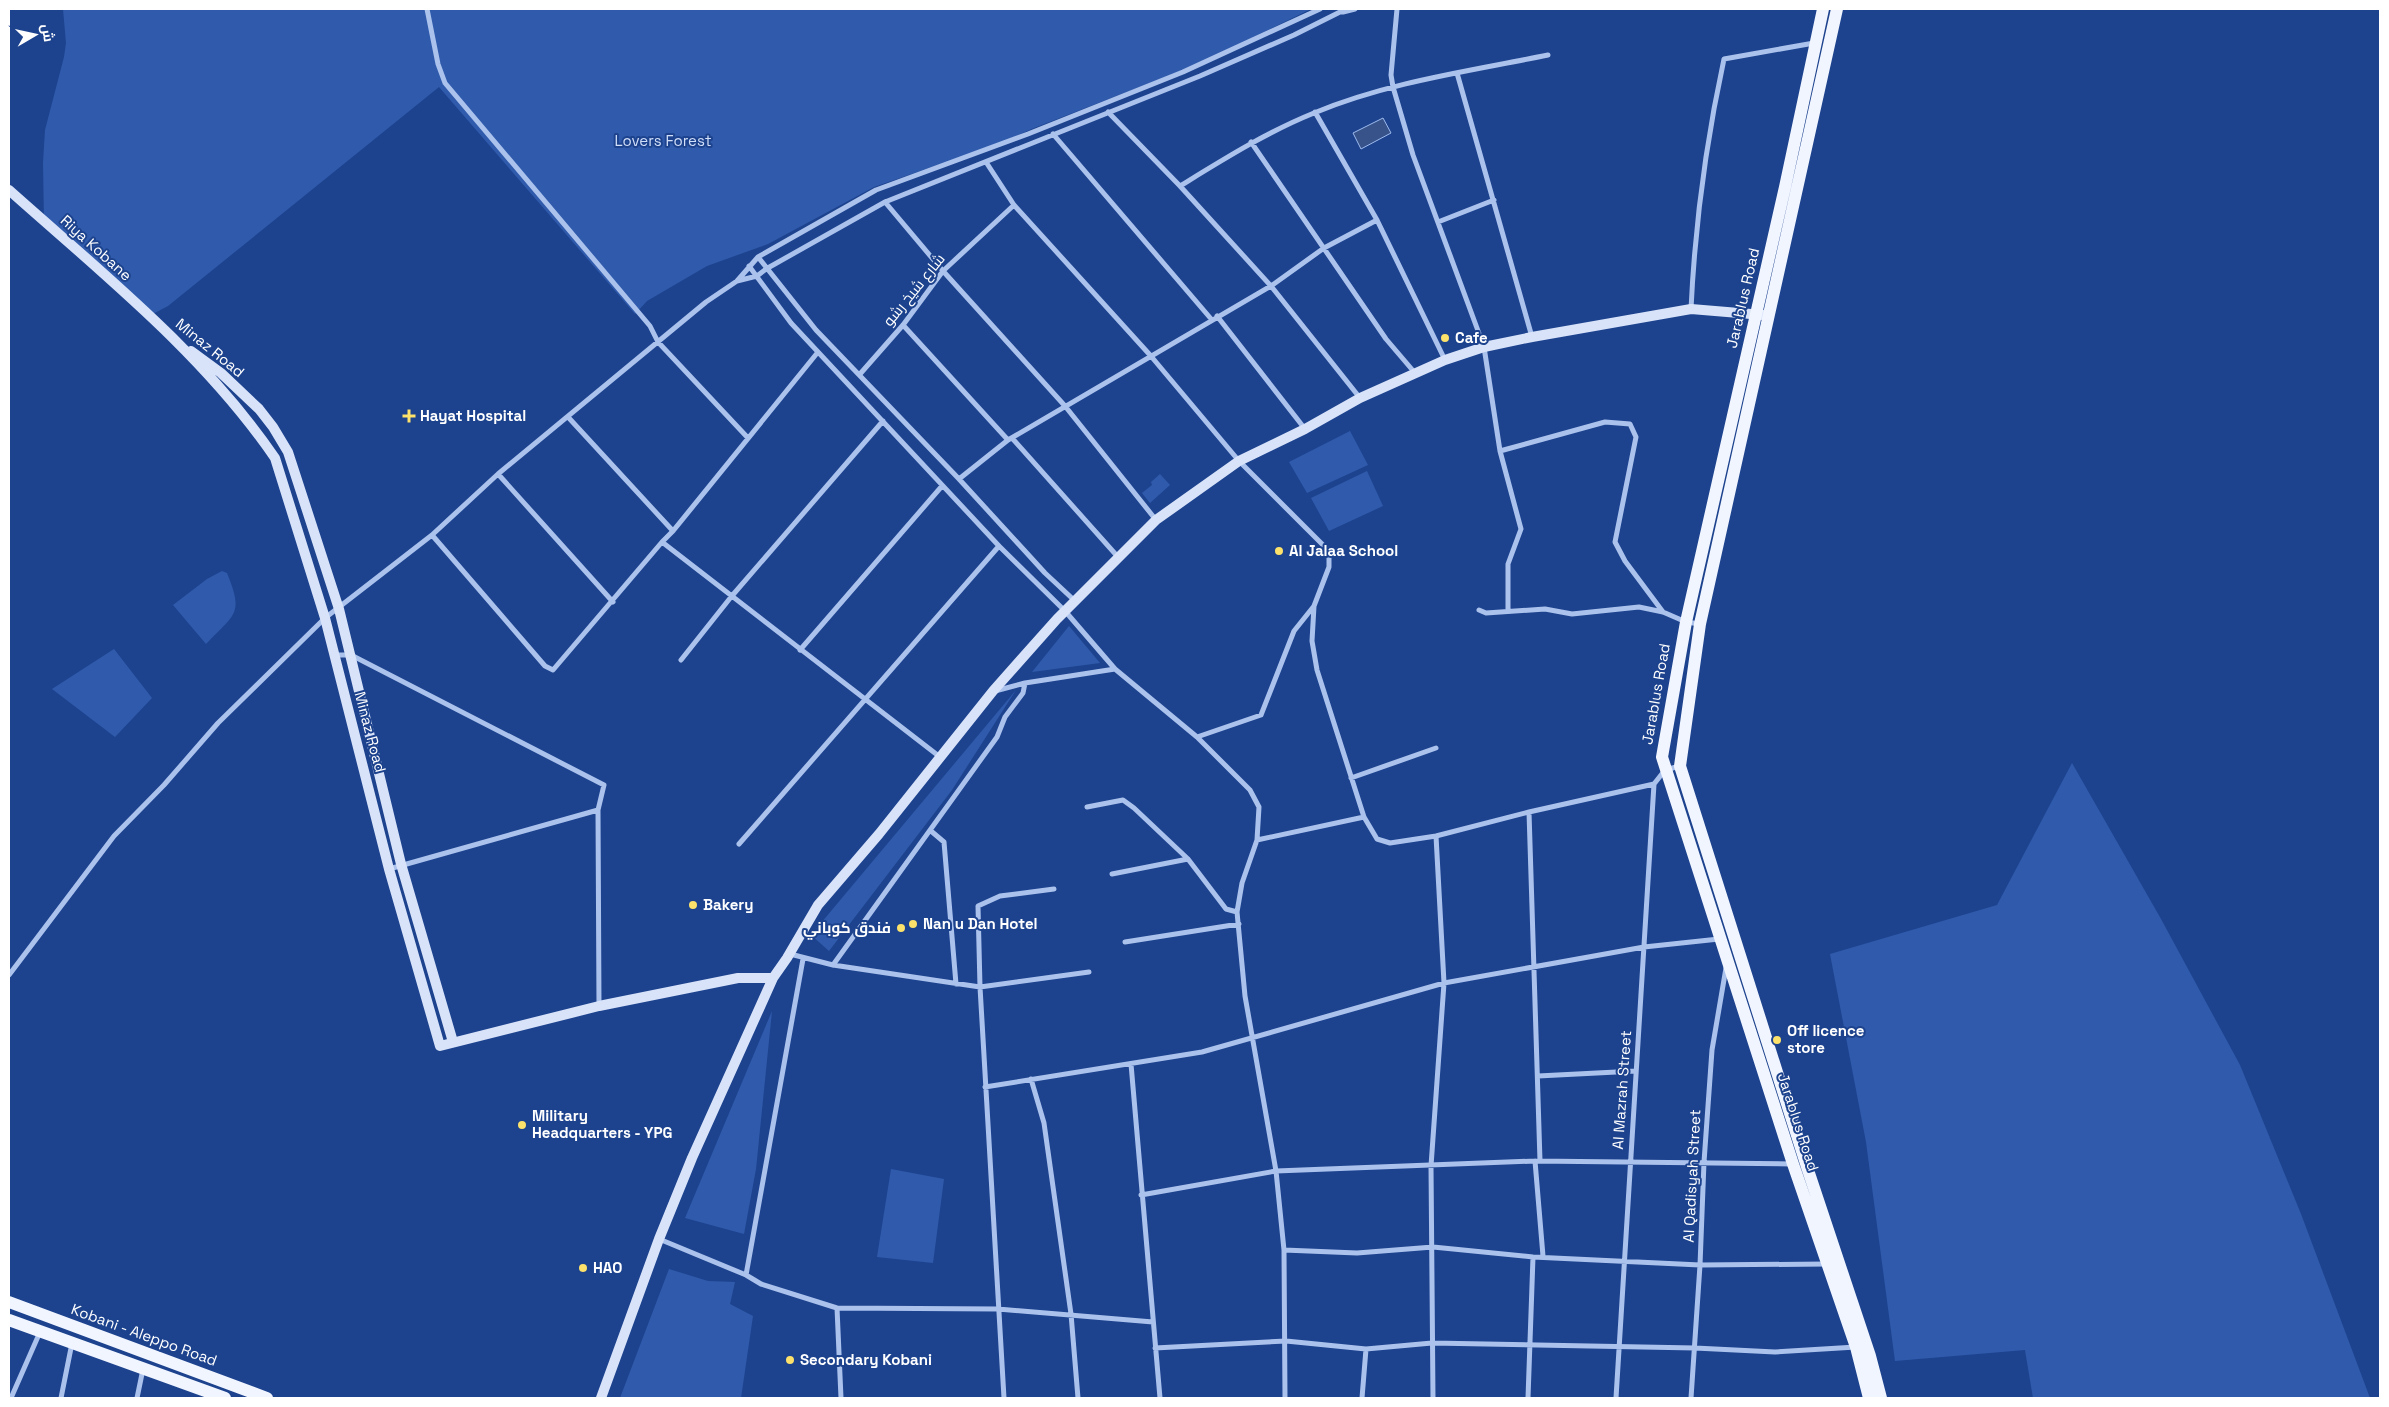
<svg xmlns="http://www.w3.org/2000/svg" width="2389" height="1407" viewBox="0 0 2389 1407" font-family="'Space Grotesk',Cairo,sans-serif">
<rect width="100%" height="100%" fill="#1d438e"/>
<path fill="#305bac" d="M63 9H1311L1196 65 1034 128 998 144 874 187 768 244 707 266 647 301 635 314 439 87 168 306 149 316 44 221 43 163 45 130 64 57 66 43Z
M1350 431 1368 465 1307 493 1289 462Z
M1367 471 1383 506 1329 531 1311 498Z
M1160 474 1170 485 1150 503 1142 493 1152 485 1151 482Z
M222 571 227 573C244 615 235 613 206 644L173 605 207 579Z
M1069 626 1100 663 1032 672Z
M114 649 152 698 115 737 52 689Z
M1016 690 952 790 829 951 811 935Z
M2072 763 2161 919 2240 1065 2301 1214 2370 1398H2033L2025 1350 1895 1361 1866 1142 1830 954 1997 905Z
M772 1011 756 1169 744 1234 685 1218Z
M891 1169 944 1179 933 1263 877 1257Z
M669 1269 708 1281 735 1282 730 1304 753 1316 741 1398H620Z"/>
<path fill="#38538a" stroke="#9ebbef" d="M1383 118 1391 133 1361 149 1353 133Z"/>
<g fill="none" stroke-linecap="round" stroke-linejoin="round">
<path stroke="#abc2ed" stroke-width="5" d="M427 9 438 64 445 83 650 326 658 342 748 438
M1397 9 1391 75 1393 87 1413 155 1484 347 1500 451 1521 529 1508 564V611
M1343 12 1355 9
M1457 73 1532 337
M1108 112 1180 186 1271 286 1360 398
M1053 134 1212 320
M1251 142 1386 339 1415 373
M986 162 1014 205 1150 355 1239 461 1329 551V567L1314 606 1312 641 1317 670 1364 817
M1180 186C1224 159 1267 132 1314 113 1388 82 1470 71 1548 55
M885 202 943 271 1065 406 1156 520
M1377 220 1445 360
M1438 222 1494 200
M758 257 816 330 959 479 1045 573 1075 601
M749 266 791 323 999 546 1065 611 1115 669 1197 737 1250 790 1259 807 1257 840 1242 883 1237 912 1245 996 1276 1171 1284 1250 1285 1398
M737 281 757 276 766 269 885 202 1200 76 1294 35 1346 9
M1691 309C1695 224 1706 142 1724 59L1814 43
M1217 316 1305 429
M903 325 1008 440
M860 374 903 325 943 271 1014 205
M568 417 673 531 662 542 940 757
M1012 438 1118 557
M1500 451 1605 422 1630 424 1636 437 1615 542 1625 561 1663 612
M498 474 613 602
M959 479 1008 440 1271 286 1324 248 1377 220 1315 112
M673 531 818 352
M432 535 545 666 553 670 662 542
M1479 610 1486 613 1545 609 1572 614 1639 607 1663 612 1686 622 1700 624
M800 650 942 486
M335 655H351L604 785 598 810
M681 660 731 597 883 421
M995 691 1025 683 1115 669
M1197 737 1261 715 1294 631 1314 606
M1351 778 1436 748
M1087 807 1123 800 1134 808 1188 859 1226 909 1237 912
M1529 812 1540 1161
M931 831 944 842 956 984
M1257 840 1364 817 1377 839 1390 843 1436 836 1529 812 1654 784 1665 770 1680 766
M739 844 999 546
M389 869 598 810 599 1006
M1112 874 1188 859
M1125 942 1239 924
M790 954 833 965 980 987 1089 972
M803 959 746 1275 761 1284 837 1308 998 1309 1153 1322
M833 965 997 737 1005 717 1023 693 1025 683
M9 975 114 836 164 785 218 723 325 618 432 535 498 474 706 302 737 281 758 257 876 190 1028 134 1183 72 1320 9
M1131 1064 1160 1398
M1538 1076 1636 1071
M1031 1079 1044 1123 1071 1314 1078 1398
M985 1087 1202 1052 1444 983 1644 947 1719 939
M1535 1161 1543 1256
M1141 1195 1276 1171 1535 1161 1793 1164
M659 1239 746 1275
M1284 1250 1357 1253 1433 1247 1533 1257 1700 1265 1827 1264
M837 1308 841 1398
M1155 1348 1286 1341 1366 1349 1432 1343 1695 1348 1775 1352 1856 1347
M11 1398 40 1332
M61 1398 72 1343
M137 1398 143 1369
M1004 1398 980 987 978 906 1000 896 1054 889
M1362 1398 1366 1349
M1433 1398 1431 1166 1444 983 1436 836
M1528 1398 1533 1257
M1616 1398 1654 784
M1691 1398 1700 1265 1704 1162 1712 1050 1726 968"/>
<path stroke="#d8e3fa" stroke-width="10" d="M9 190C102 273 204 354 275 458L325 618 389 869 440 1046 599 1006 738 978H773
M191 351 221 373 259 409 273 427 288 452 339 609 401 864 453 1042
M601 1398 659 1239 692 1158 773 978 787 958 818 905 879 834 993 691 1057 619 1156 520 1239 461 1305 429 1360 398 1445 360 1484 347 1532 337 1691 309 1763 315"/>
<path stroke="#f1f5ff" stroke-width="12" d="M1823 9 1785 187 1686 622 1662 757 1793 1164 1856 1347 1869 1398
M1837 9 1700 624 1680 766 1807 1167 1870 1356 1881 1398
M9 1302 267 1398
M9 1320 225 1398"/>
</g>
<g fill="#fce16a" stroke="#1d438e" stroke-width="2">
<circle cx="1445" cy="338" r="5"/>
<path d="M406.5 408.5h5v5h5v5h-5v5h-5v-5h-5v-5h5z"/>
<circle cx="1279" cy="551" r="5"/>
<circle cx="693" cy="905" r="5"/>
<circle cx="913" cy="924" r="5"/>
<circle cx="901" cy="928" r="5"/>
<circle cx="1777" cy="1040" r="5"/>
<circle cx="522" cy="1125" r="5"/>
<circle cx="583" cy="1268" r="5"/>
<circle cx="790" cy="1360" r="5"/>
</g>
<g text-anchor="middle" stroke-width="4" stroke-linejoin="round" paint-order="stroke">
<g font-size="15" fill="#d1dff9" stroke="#1d438e">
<text x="663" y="146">Lovers Forest</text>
</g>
<g font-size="15" fill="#fff" stroke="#1d438e">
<text transform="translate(96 248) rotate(42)" y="5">Riya Kobane</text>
<text transform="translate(914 290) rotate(-51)" y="5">شارع شيخ رشو</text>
<text transform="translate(1743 298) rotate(-77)" y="5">Jarablus Road</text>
<text transform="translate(210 348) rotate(39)" y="5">Minaz Road</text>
<text transform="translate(1656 694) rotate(-80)" y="5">Jarablus Road</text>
<text transform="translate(370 732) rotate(75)" y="5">Minaz Road</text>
<text transform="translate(1622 1090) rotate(-86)" y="5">Al Mazrah Street</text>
<text transform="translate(1798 1122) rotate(72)" y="5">Jarablus Road</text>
<text transform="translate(1692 1176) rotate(-87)" y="5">Al Qadisyah Street</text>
<text transform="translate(144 1335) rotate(20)" y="5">Kobani - Aleppo Road</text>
</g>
<g font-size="15" font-weight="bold" fill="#fff" stroke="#1d438e" text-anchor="start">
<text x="1455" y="343">Cafe</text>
<text x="420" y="421">Hayat Hospital</text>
<text x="1289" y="556">Al Jalaa School</text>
<text x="703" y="910">Bakery</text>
<text x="923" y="929">Nan u Dan Hotel</text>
<text x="891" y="933" text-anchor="end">فندق كوباني</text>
<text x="1787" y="1036">Off licence<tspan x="1787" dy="17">store</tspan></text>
<text x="532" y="1121">Military<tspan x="532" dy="17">Headquarters - YPG</tspan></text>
<text x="593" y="1273">HAO</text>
<text x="800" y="1365">Secondary Kobani</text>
</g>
</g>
<rect width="2389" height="1407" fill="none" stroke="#ffffff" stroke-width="20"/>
<g transform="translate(35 35) rotate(81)" stroke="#1d438e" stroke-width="4" paint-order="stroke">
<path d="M0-4L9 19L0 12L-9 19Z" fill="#ffffff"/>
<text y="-8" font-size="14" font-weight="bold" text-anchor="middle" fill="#ffffff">ش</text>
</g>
</svg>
